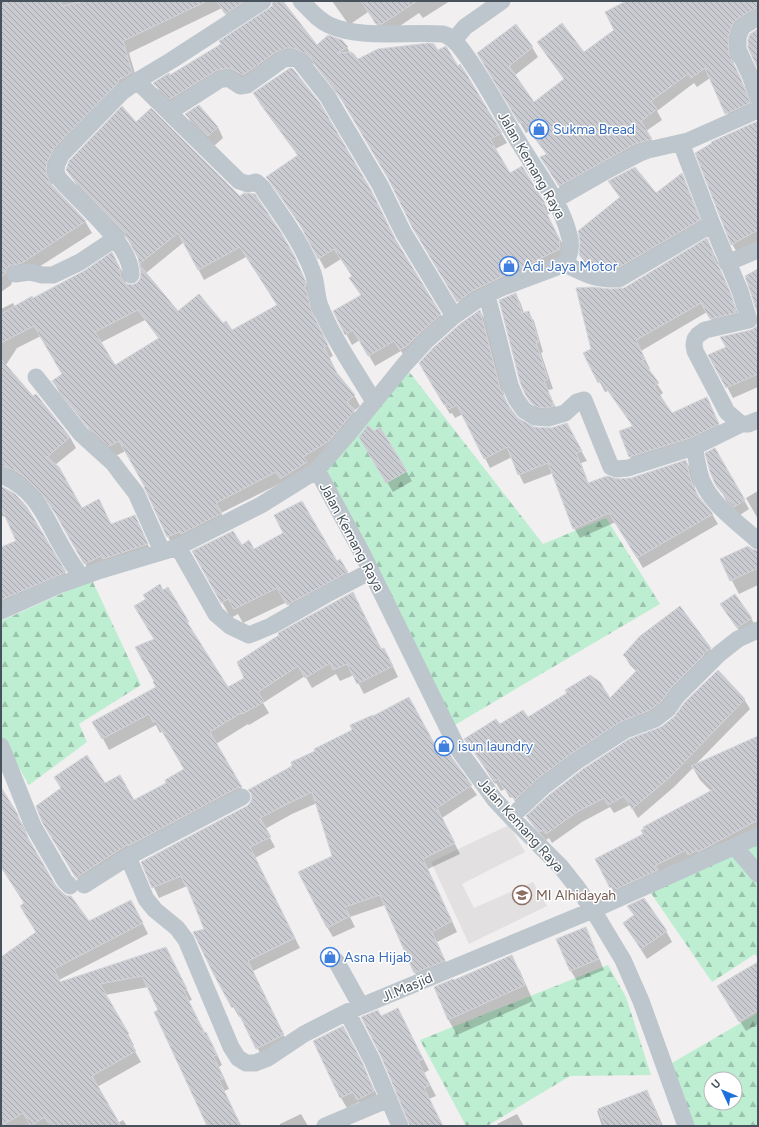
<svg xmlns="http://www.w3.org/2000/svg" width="759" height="1127" viewBox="0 0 759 1127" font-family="Figtree,sans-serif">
<defs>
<pattern id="forest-firs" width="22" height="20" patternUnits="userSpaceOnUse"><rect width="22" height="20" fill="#beeed1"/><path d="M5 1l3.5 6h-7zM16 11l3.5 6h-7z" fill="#9cc3ad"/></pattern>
<pattern id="building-back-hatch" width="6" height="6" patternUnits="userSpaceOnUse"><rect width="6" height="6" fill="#c9cbd1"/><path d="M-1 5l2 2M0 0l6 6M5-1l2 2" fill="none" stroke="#a5a7ad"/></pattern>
</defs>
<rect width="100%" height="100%" fill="#f1efef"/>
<path fill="#e2e0e1" d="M509 825 525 852 462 884 474 908 533 882 547 906 469 944 431 862Z"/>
<path fill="url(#forest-firs)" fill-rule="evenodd" d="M404 365 543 544 606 518 660 604 448 729 317 470Z
M92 580 141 685 79 724 87 742 29 785 1 737V621Z
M758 836V959L755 954 712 982 646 886Z
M608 965 626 997 651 1075 570 1076 487 1126H466L420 1040Z
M758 1013V1126H686L665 1067ZM711 1079H735V1103H711Z"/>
<path fill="#0003" fill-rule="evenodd" d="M1 1H269L232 25 222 8 129 53 138 84 53 174 52 184 53 188 85 221 92 233 28 274 12 282 11 285 1 292Z
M332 1H450L423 18 419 13 388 34H383L368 12 349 25Z
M629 1H758V19L733 47 734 65 746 90 755 113 732 123 710 78 697 87 694 83 657 111 662 120 646 131 657 149 565 196 547 167V155L529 131 526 133 484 63 532 47 538 57 514 76 534 104 565 80 538 42 584 53 615 30Z
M222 44 347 47 350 53 358 61 438 52 467 75 507 143 495 149 510 174 544 203 550 213 547 215 565 249 566 257 464 311 419 238 390 181 344 103 314 64 300 58 249 85 236 78 177 109 160 93 155 83 170 76Z
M254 93 319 103 377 202 399 246 447 325 407 360 401 351 375 366 360 340 352 345 346 334 362 296 353 276 341 259 325 269 304 231 267 178 298 156 260 104Z
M186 114 218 127 223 138 214 146 192 124Z
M758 122V244L738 254 732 244 697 153Z
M136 123 293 255 309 288 316 321 333 356 329 358 338 377 354 395 360 406 354 411 360 421 334 452 283 482 221 513 227 524 173 547 145 488 126 451 115 456 96 438 59 392 54 382 63 374 41 336 17 348 4 368 1 365V309L13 303 15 307 33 299 86 271 118 264 125 277 126 285 132 286 138 284 141 279 142 273 139 258 130 242 80 190 67 170ZM184 242 204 280 246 257 278 306 232 331 222 324 178 312 146 273ZM145 320 159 339 114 367 100 343Z
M682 175 687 185 705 230 622 279 586 265 580 254 620 198 609 182 656 195Z
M707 240 719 264 717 265 727 287 732 297 741 323 716 328 707 312 641 351 650 369 648 370 663 393 659 396 672 414 706 398 724 434 635 467 630 457 620 431 633 427 608 391 605 392 585 354 592 350 610 290 624 289Z
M516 294 521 304 524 313 528 312 534 321 543 352 541 353 553 389 548 390 559 415 538 412 526 394Z
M480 311 486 321 505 398 510 410 518 419 534 428 572 434 587 461 581 463 589 484 631 479 686 461 692 471 695 488 699 499 712 514 718 524 643 568 616 522 580 538 574 528 553 473 524 484 519 474 512 457 490 468 463 414 455 418 452 413 450 414 420 363Z
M758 326V387L733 398 710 355 727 348Z
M1 378 70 437 76 448 55 465 82 509 111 525 134 516 153 555 91 574 56 514 43 497 23 481 1 477Z
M366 448 406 471 412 481 393 492Z
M715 449 749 509 740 515 727 502 712 475Z
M1 488 26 507 71 583 1 613V553L17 542 7 518 1 515Z
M758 491V519L746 498Z
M241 546 254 551 336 562 340 560 356 587 297 620 287 602 243 623 238 614 231 618 193 552Z
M755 552H758V585L739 594 721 560Z
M167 588 193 633 228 688 245 679 353 593 382 650 390 660 398 677 364 694 354 675 340 681 336 674 312 688 305 676 263 703 269 713 249 725 248 724 216 744 247 798 83 888 50 833 105 784 134 801 168 783 185 770 163 731 160 733 156 725 109 750 94 722 157 688 156 681 155 639 162 591Z
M722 605 751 618 757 629 744 638Z
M710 648 716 659 676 699 626 732 521 810 512 797 510 798 505 789 501 791 496 783 495 784 466 740 500 726 610 700 637 672 630 665 624 655Z
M744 699 750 709 695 765 758 737V838L619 900 611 887 644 834 645 829 712 792 700 780 693 768 674 787 638 818 630 805 614 813 610 807 582 822 552 843 549 838 546 840 533 826 528 816Z
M434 744 452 759 477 795 442 818 460 854 428 869 457 932 437 942 450 971 421 983 415 973 385 905 350 917 355 927 333 937 327 927 333 856 317 803 292 814 265 829 275 847 255 858 300 948 253 971 289 1046 263 1059 241 1016 239 1017 215 975 206 930 192 895 187 886 159 898 142 862 247 807Z
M1 789 23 825 30 842 56 887 89 922 137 912 148 934 59 980 61 983 166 948 192 1000 189 1001 205 1033H206L212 1043 222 1065 219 1067 229 1089 224 1091 241 1126H208L148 987 105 995 134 1045 132 1046 141 1062 97 1087 118 1123 123 1120 127 1126H1V958L37 932 25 904 1 866Z
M629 906 666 931 672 942 647 959 624 923 634 916Z
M585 929 591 939 604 970 577 981 571 971Z
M511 956 520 971 533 1001 457 1035 448 1019 453 981Z
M758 975V1024L746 1031 725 997Z
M398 1009 429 1070 424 1073 436 1096 429 1099 443 1126H410L381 1017Z
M349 1038 368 1076 380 1102 364 1110 359 1102 347 1108 341 1098Z
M647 1091 653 1103 663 1126H602L597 1111Z
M301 1114 308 1126H280V1124Z
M517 1114 524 1126H498L497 1124Z"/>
<path fill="url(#building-back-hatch)" stroke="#d3d5da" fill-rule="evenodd" d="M1 1H60L62 6 85 1H207L123 41 132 72 125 77 119 79 118 83 54 148 47 162 46 172 50 183 86 221 22 263 9 266 6 270 5 274 1 277Z
M217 1H245L225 14Z
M273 1H283L317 45 328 35 342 40 348 47 337 53 352 52 351 53H353L358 59 378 49 429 43 434 44 438 50 446 46 458 66 460 64 467 75 502 133 490 139 510 173 522 166 545 203 542 204 559 238 560 249 472 291 457 302 412 227 389 180 337 92 307 54 293 48H286L276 52 243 75 230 68 217 70 170 99 153 83 169 73 170 75 221 44 219 41 268 9 272 6Z
M361 1H417L382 24H376Z
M626 1H758V7L753 9 737 19 733 23 728 37 729 54 741 79 750 103 725 114 705 68 691 78 688 74 651 101 657 109 641 121 652 139 635 144 559 186 540 157 547 154 523 122 519 123 477 53 516 24 533 47 509 66 534 102 564 79 537 42 562 23 584 52 614 30 605 12Z
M758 29V69L748 48V39L750 34Z
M290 68 293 69 320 103 371 190 394 237 441 314 419 334 408 345 400 350 394 341 368 356 353 330 345 335 333 311 361 295 349 278 352 276 334 249 318 259 299 223 270 181 266 177 298 155 253 93Z
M199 105 218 127 208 136 185 114Z
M122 106 136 122 151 108 240 196 244 193 255 194 282 234 294 255 305 280 306 286 304 287 307 292 311 310 328 345 324 347 337 373 355 395 347 402 355 410 329 441 303 457 307 462 280 479 276 472 216 503 222 513 181 534 179 532 167 537 144 487H145L119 441 109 446 88 427 52 381 62 374 34 326 1 343V314L32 296 33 298 84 271 112 252 119 266 121 277 124 282 127 284 132 285 137 283 140 279 141 273 138 258 124 232 73 179 66 170 69 161ZM178 233 198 270 240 247 277 305 232 330 226 321 223 323 199 294 178 311 139 264ZM138 310 159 338 115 365 95 332Z
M758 121V230L731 245 695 153 712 143 711 142Z
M635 167 656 193 682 173 700 220 616 269 599 268 586 263 579 255 580 242 578 231 620 197 608 181Z
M707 238 714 254 712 255 721 271 731 294 736 313 710 319 701 303 636 340 645 359 642 360 659 383 654 386 672 413 707 397 719 424 690 438 629 457 619 431 633 426 601 381 598 383 583 353 591 349 576 288 592 287 610 289 624 288Z
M758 269V315L745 276Z
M516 293 522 313 529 311 539 342 536 343 548 379 544 381 554 406 547 408 538 407 531 403 525 394 520 382 499 300Z
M480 310 500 388 508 405 518 418 534 427 551 428 567 423 582 451 576 453 588 483 607 476 618 479 631 478 686 460 690 477 694 488 699 497 713 514 637 558 609 513 573 529 548 463 518 475 507 447 484 459 457 405 449 409 446 404 444 405 419 363 433 348 460 324Z
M758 324V374L726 388 708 355 726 347 720 337 751 330 756 327Z
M1 359 33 396 36 394 70 437 47 457 59 467 82 508 99 499 111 524 135 515 148 544 103 559 101 556 84 564 55 513 42 494 26 478 16 471 1 465Z
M368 425 374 431 380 427 407 471 386 483 359 437Z
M715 448 745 500 734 507 716 486 710 472 705 453Z
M1 486 15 494 27 507 66 572 1 600V547L16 541 1 507Z
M302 501 337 561 340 559 348 572 287 605 277 588 234 609 228 599 221 603 192 551 233 531 242 545 249 540 254 549 283 533 274 515Z
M748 546 752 549 758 551V568L730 581 720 559Z
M160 584 163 590 168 587 189 622H187L228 687 244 678 237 662 279 635 278 633 353 592 381 649 384 648 393 666 357 684 347 664 333 670 330 663 305 678 298 666 258 692 264 702 242 714 241 713 210 732 242 787 237 788 128 846V844L76 878 42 822 36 806 61 788 54 777 87 755 105 783 120 775 134 800 166 783 165 780 184 769 156 721 153 722 149 714 102 739 92 722 156 687 153 682 154 681 135 647 154 639 134 606 146 599 143 595Z
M735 594 752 618 737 628 720 604Z
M680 606 711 648 703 654 704 655 670 689 661 702 650 710 620 722 572 753 537 779 515 800 505 788 504 789 498 779 495 781 464 739 496 719 500 724 523 710 528 717 567 693 565 690 590 675 600 682 610 698 638 669 623 655 640 636Z
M718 670 745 699 669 778 632 809 624 796 608 805 604 798 577 812 546 834 543 830 540 832 532 824 526 816 549 795 583 769 629 739 661 727 674 717 685 702Z
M409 697 434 743 442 739 450 755 472 785 437 808 455 843 423 859 452 921 432 932 445 961 414 973 380 895 345 907 350 916 327 928 298 872 332 856 312 792 287 804 260 818 271 837 250 847 295 938 248 961 284 1035 256 1049 235 1006 232 1008 214 975 193 932 204 929 186 884 185 885 181 876 152 888 141 862 247 806 250 803 252 798 251 793 248 790 292 766 291 762 315 751 314 749 352 730 350 725 373 715V716Z
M758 736V820L698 852 697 850 688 855 686 850 655 866 658 870 616 889 614 886 610 888 595 859 643 834 641 830 644 829 643 827 714 789 691 766Z
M1 787 17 813 24 831 56 886 63 893 67 896H71L89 921 131 900 143 923 54 969 60 982 166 947 187 989 184 991 204 1033 206 1032 217 1055 213 1056 224 1078 219 1080 241 1126H207L154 1012 158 1010 142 976 100 984 129 1034 127 1036 136 1051 92 1076 121 1126H51L44 1117 31 1126 23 1113 1 1126V957L36 932 20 906 24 903 1 867Z
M644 898 667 931 641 949 623 923 634 915 627 906Z
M586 927 599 959 570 971 556 939Z
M512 955 525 985 448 1020 434 987 453 979 454 980Z
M758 962V1010L739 1022 717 986Z
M398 1008 423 1059 418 1061 430 1085 424 1088 443 1126H410L381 1056 361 1017 378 1010 381 1016Z
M343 1026 363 1064 374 1091 357 1100 353 1092 340 1098 313 1041Z
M647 1090 661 1126H605L598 1109Z"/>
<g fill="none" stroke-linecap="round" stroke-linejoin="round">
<path stroke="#bdc6cd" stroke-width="17" d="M758 17 742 27 738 37V50L750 75 758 98
M454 40 465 27 502 1
M137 81 239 181 248 184 256 182 262 187C280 214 302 242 313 273 317 284 316 296 320 306 333 339 356 371 374 402
M169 112 219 80 228 78 240 86 247 85 282 60 290 57 299 60 328 97 336 111 380 185 403 232 454 316
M555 200 604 172 640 153 648 150 688 141 758 110
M712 224 740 291 749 320 705 330 698 335 695 339 694 345 695 351 727 412 741 424H748L758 420
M727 263 758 250
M565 264C586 274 594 280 619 279L712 224 681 143
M15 274 30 272 42 275H53L80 262 116 238
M131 275C132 243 77 201 57 176L56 170 57 164 61 155 121 93 137 81 172 60 263 1
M487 296 498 337 510 385 516 399 524 410 535 417 548 418 565 413 577 402 584 400 611 467 617 469 628 468 694 447 741 424
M36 377 81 434 113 463 122 475 136 493 162 551
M694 447C697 459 698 473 703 483 713 506 740 524 758 541
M317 470 362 553 458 749 495 800 511 817 561 867 576 886 593 910 623 960 641 1001 686 1126
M1 475C32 488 42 509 57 538 64 551 72 564 81 577
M178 547 216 614 230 626 249 635 271 626 327 594 371 571
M1 611 59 585 101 570 178 547 261 505 317 470 349 433 404 365 426 341 454 316 477 300 501 288 565 264C570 255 572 245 569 235 561 202 537 173 520 144 500 112 483 76 459 46 454 40 450 36 443 34 408 31 362 40 329 25 318 20 310 10 301 1
M1 746 33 826 65 881 70 886
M511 817 543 787 577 761 625 730 655 719 668 709 677 696 719 654 738 639 758 630
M735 847 758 874
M128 857 146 899 155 910 177 928 186 940 231 1047 238 1058 246 1063H255L268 1058 304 1034 347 1012 593 910 758 836
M84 885 128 857 242 797
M336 961 361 1006
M347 1012 372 1060 400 1126
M325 1126 389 1099"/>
</g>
<defs>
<g id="shop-ring" transform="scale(1)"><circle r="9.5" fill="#fff" stroke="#3f7fe0" stroke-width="1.5"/><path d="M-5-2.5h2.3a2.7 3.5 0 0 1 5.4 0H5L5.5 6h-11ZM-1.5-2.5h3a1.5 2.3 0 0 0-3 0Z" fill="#3f7fe0"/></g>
<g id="school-ring" transform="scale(1)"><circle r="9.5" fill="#fff" stroke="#8d6e63" stroke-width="1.5"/><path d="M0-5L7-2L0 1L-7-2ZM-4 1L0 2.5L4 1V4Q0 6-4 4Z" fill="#8d6e63"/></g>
</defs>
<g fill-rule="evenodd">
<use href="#shop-ring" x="539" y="129"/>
<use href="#shop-ring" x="509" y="266"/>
<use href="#shop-ring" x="444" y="746"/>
<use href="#school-ring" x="522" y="895"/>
<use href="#shop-ring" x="330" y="957"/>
</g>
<g text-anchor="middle" stroke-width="3" stroke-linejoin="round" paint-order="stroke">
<g font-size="14" fill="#366cbe" stroke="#fff" text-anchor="start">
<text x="553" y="134">Sukma Bread</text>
<text x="523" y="271">Adi Jaya Motor</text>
<text x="458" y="751">isun laundry</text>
<text x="344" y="962">Asna Hijab</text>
</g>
<g font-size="14" fill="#47525c" stroke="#fff">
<text transform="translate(532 165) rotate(60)" y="5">Jalan Kemang Raya</text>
<text transform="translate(352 537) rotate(62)" y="5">Jalan Kemang Raya</text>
<text transform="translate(521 825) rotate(48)" y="5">Jalan Kemang Raya</text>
<text transform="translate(407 987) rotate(-23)" y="5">Jl.Masjid</text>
</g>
<g font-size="14" fill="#785e54" stroke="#fff" text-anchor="start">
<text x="536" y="900">MI Alhidayah</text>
</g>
</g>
<rect width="759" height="1127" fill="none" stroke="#47525c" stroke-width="4"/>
<g transform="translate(723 1091) rotate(314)"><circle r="19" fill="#ffffff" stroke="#b5babe"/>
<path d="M0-3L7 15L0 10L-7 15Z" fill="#1e71dc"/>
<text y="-6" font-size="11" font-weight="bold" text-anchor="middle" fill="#47525c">U</text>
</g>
</svg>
